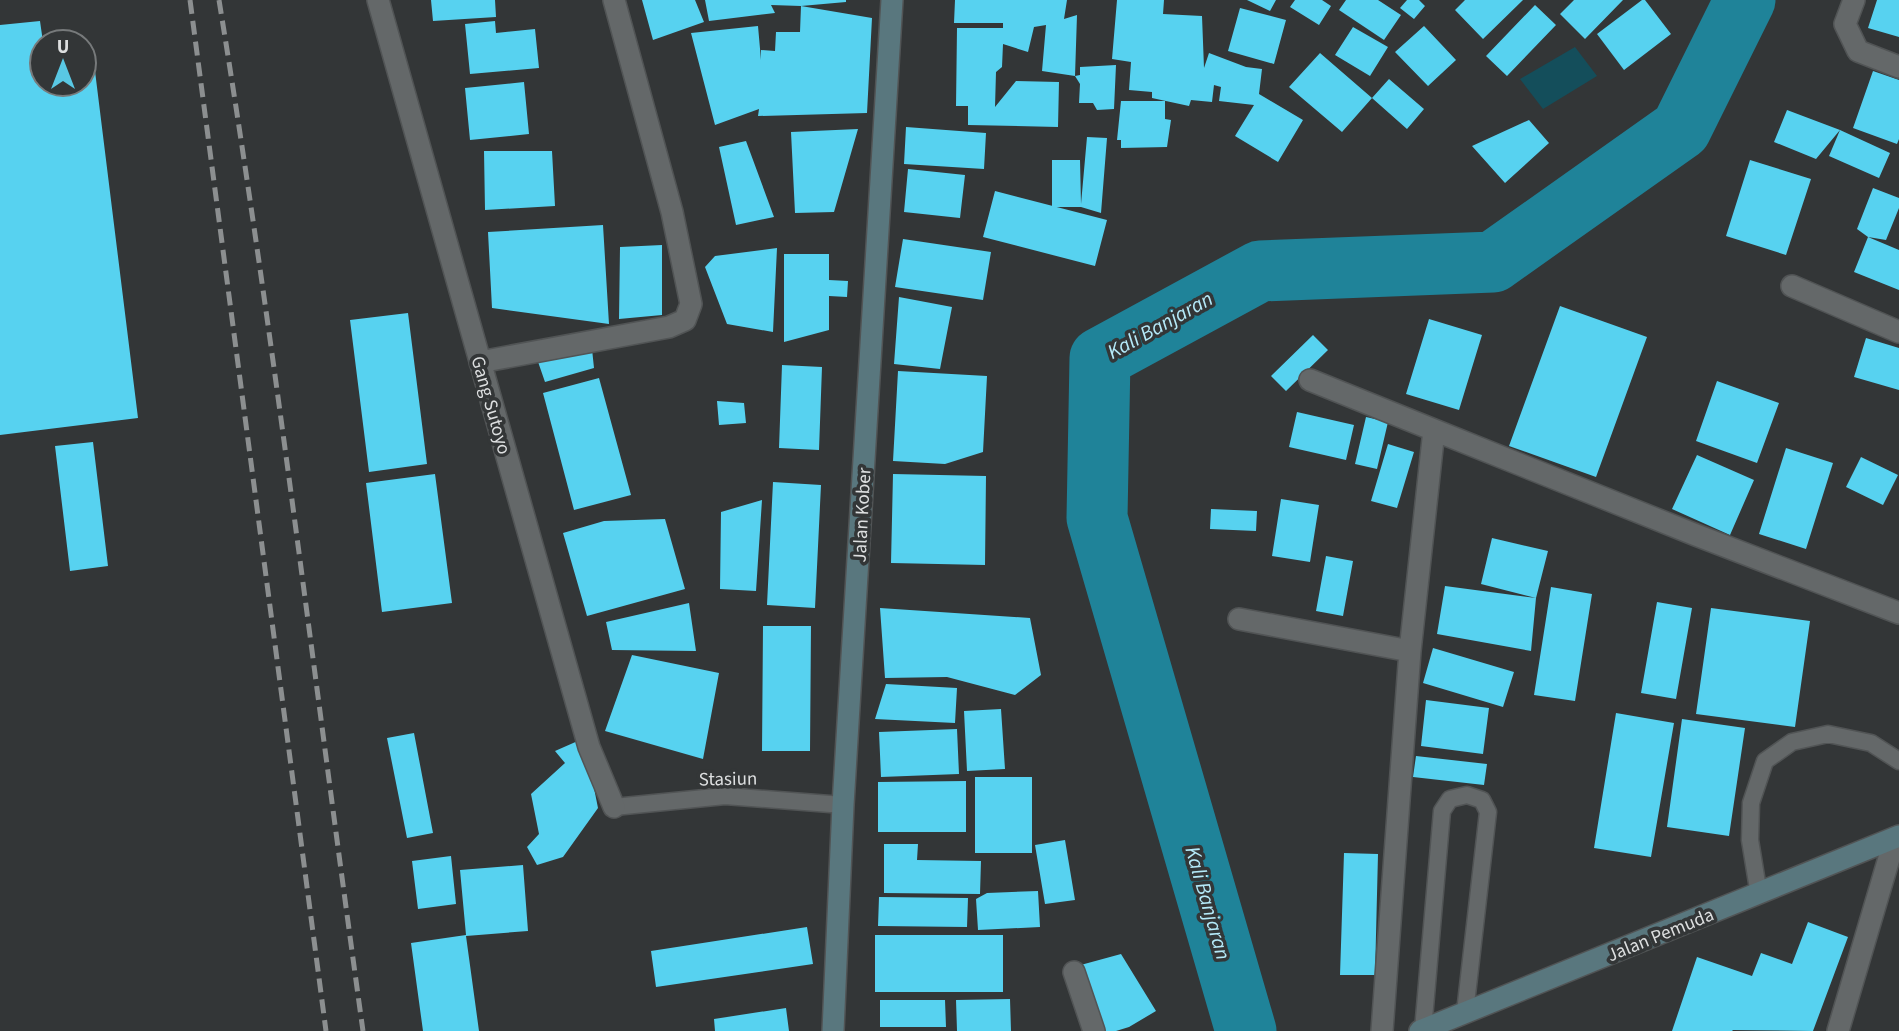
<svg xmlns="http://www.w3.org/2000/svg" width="1899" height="1031" viewBox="0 0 1899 1031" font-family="'Source Sans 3',sans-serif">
<rect width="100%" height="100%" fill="#333637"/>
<path fill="#144e5b" d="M1575 47 1597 76 1543 109 1520 79Z"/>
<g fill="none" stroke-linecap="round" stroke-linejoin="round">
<path stroke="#1f8399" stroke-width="61" d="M1246 1031 1097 518 1100 358 1260 271 1493 262 1681 129 1745 0"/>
</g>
<path fill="#57d2f0" d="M431 0H495L496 17 433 21Z
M642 0H695L704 22 653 40Z
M705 0H846V2L801 6 872 18 867 113 758 116 759 109 715 125 691 33 758 26 761 60V50L775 51 776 32H800L801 6 771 5 775 13 709 21Z
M955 0H1067L1064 19 1077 15 1075 76 1080 75V67L1116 65 1114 109 1097 110 1093 103H1079L1080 84 1075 76 1042 71 1046 25 1034 27 1028 52 1003 44 1002 67 996 72 995 107 1016 81 1059 82 1058 127 968 125V106H956L957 28H1003V23H954Z
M1117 0H1164L1163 14 1202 16 1204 68 1209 53 1246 67 1262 69 1259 94 1303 120 1278 162 1235 136 1254 105 1219 101 1221 87 1214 85 1212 102 1191 100 1189 106 1152 98V92L1129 90 1131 62 1112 59Z
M1247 0H1276L1270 11Z
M1295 0H1322L1331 6 1319 25 1290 7Z
M1346 0H1378L1401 15 1384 40 1339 10Z
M1407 0H1419L1425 6 1414 19 1400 8Z
M1465 0H1523L1483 39 1455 10Z
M1574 0H1623L1585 39 1560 14Z
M1642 0H1645L1671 34 1624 70 1597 34Z
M1877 0H1899V37L1868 28Z
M1535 5 1556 25 1507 76 1486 56Z
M1240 8 1286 20 1274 64 1228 51Z
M40 21 43 42 42 84H84V65L94 63 138 418 0 435V25Z
M495 21 496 33 535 29 539 68 470 74 465 24Z
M1424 26 1456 60 1428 86 1395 52Z
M1353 27 1388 47 1370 76 1335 55Z
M1320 53 1372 98 1342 132 1289 87Z
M1873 71 1899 80V139L1897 144 1853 128Z
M1389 79 1424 109 1407 129 1372 98Z
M524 82 529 134 470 140 465 88Z
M1121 101H1165V119L1171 120 1167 147 1121 148V140H1117Z
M1787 110 1840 130 1890 153 1879 178 1829 156 1840 130 1816 159 1774 142Z
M1529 120 1549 143 1505 183 1472 146Z
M906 127 986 133 984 169 904 164Z
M858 129 834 212 795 213 791 132Z
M1087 137 1107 138 1101 213 1081 207H1052V160H1080L1081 204Z
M746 141 774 217 736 225 719 147Z
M484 151H552L555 206 485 210Z
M1750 160 1811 179 1786 255 1726 236Z
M908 169 965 175 960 218 904 212Z
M1873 188 1899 198V208L1886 240 1868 237 1857 229Z
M995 191 1107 220 1095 266 983 237Z
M603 225 609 324 492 308 488 232Z
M1868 237 1899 250V290L1854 272Z
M903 239 991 252 983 300 895 287Z
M662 245V315L619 319 620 247Z
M777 248 773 332 727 324 705 267 715 256Z
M784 254H829V280L848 281 847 297 829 296V330L784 342Z
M899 297 952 307 940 369 894 364Z
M1560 306 1647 337 1596 477 1509 446Z
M408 313 427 464 369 472 350 320Z
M1429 319 1482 335 1459 410 1406 394Z
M1313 335 1328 350 1286 391 1271 376Z
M1866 338 1899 348V390L1854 377Z
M592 349 594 368 545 382 536 356Z
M782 365 822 367 819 450 779 448Z
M898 371 987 376 983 452 945 464 893 461Z
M599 378 631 495 574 510 543 393Z
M1717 381 1779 403 1757 463 1696 441Z
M717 401 744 403 746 423 719 425Z
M1297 412 1354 425 1346 460 1289 447Z
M1366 417 1388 422 1377 469 1355 464Z
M93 442 108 566 70 571 55 446Z
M1388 444 1414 452 1397 508 1371 501Z
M1786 448 1833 463 1806 549 1759 534Z
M1697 455 1754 480 1730 535 1672 509Z
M1861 457 1898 475 1883 505 1846 487Z
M435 474 452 603 382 612 366 483Z
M893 474 986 476 985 565 891 563Z
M773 482 821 485 815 608 767 605Z
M1281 499 1319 505 1310 562 1272 556Z
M762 500 756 591 720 589 721 512Z
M1211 509 1257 511 1256 531 1210 529Z
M665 519 685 589 587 616 563 533 604 521Z
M1492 538 1548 551 1536 598 1531 651 1437 634 1445 586 1536 598 1481 584Z
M1326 556 1353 561 1343 616 1316 611Z
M1551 587 1592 594 1575 701 1534 695Z
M1657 602 1692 608 1676 699 1641 693Z
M689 603 696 651 612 650 606 622Z
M880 608 1030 618 1041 675 1015 695 947 677 885 678Z
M1711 608 1810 621 1795 727 1696 714Z
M763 626H811L810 751H762Z
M1433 648 1514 672 1503 707 1423 683Z
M632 655 719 673 703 759 605 731Z
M886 684 957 688 955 723 875 719Z
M1426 700 1489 708 1483 754 1421 746Z
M1001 709 1005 769 967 771 964 711Z
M1616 713 1674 723 1651 857 1594 848Z
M1682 719 1745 728 1729 836 1667 827Z
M957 729 959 774 881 777 879 732Z
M414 733 433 833 407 838 387 738Z
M580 740 589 763 598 808 563 857 537 865 527 847 539 834 531 794 565 763 555 751Z
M1416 756 1487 764 1484 785 1413 777Z
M975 777H1032V853H975Z
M966 781V832H878V782Z
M1065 840 1075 900 1045 904 1035 845Z
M884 844H918L917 860 981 861 980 894 884 893Z
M1344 853 1378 854 1375 975H1340Z
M451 856 456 904 418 909 412 861Z
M523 865 528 931 466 936 479 1031H423L411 943 466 935 460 870Z
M1038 891 1040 927 978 930 976 899 987 893Z
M879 897 968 898 967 927 878 926Z
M1808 922 1848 937 1813 1031 1733 1030 1732 1031H1672L1697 957 1752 976 1761 953 1792 964Z
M807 927 813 964 656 987 651 951Z
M875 935H1003V992H875Z
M1121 954 1156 1011 1129 1027 1116 1031H1096L1077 966Z
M1010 999 1011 1031H957L956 1000Z
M880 1000H945L946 1027H880Z
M786 1008 789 1031H715L714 1019Z"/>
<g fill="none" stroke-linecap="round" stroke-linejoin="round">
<g stroke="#515455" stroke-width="19">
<path id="lane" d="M614 807 725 796 843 805
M1759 895 1750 840 1751 803 1765 761 1792 742 1828 734 1871 743 1899 761
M1423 1030 1442 811 1450 799 1467 795 1482 800 1488 812 1465 1012"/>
</g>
<g stroke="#515455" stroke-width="24">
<path id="street" d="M378 0 589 747 614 807
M1854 0 1845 24 1858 51 1899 67
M1792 286 1899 332
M480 362 669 327 685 320 691 304 672 212 614 0
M1310 380 1434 430
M1239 619 1410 651
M1074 972 1094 1031
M1382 1031 1410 651 1434 430 1696 535 1899 613
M1838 1031 1895 838"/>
</g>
<g stroke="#515455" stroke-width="24">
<path id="secondary" d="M833 1031 843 805 892 0
M1420 1031 1899 836"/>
</g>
<use href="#lane" stroke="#646869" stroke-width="16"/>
<use href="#street" stroke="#646869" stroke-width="21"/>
<use href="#secondary" stroke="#59777e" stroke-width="21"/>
<path stroke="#8c8f90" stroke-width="5" stroke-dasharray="14 7" stroke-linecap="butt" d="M190 0 326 1031
M219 0C275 343 315 687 363 1031"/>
</g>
<g text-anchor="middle" stroke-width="7" stroke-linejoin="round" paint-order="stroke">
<g font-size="19" fill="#dddfe0" stroke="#333637">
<text transform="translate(492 405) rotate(74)" y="7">Gang Sutoyo</text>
<text transform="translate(861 515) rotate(-87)" y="7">Jalan Kober</text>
<text transform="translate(728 778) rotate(-1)" y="7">Stasiun</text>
<text transform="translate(1660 934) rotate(-22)" y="7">Jalan Pemuda</text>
</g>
<g font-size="21" font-style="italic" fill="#b5eaf9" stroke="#333637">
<text transform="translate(1160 325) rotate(-29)" y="7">Kali Banjaran</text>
<text transform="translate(1208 903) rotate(74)" y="7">Kali Banjaran</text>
</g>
</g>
<g transform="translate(63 63)"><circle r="33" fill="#333637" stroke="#777a7b" stroke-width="2"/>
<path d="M0-5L12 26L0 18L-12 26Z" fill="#59c8e4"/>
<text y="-10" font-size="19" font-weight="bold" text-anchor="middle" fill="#dddfe0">U</text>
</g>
</svg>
